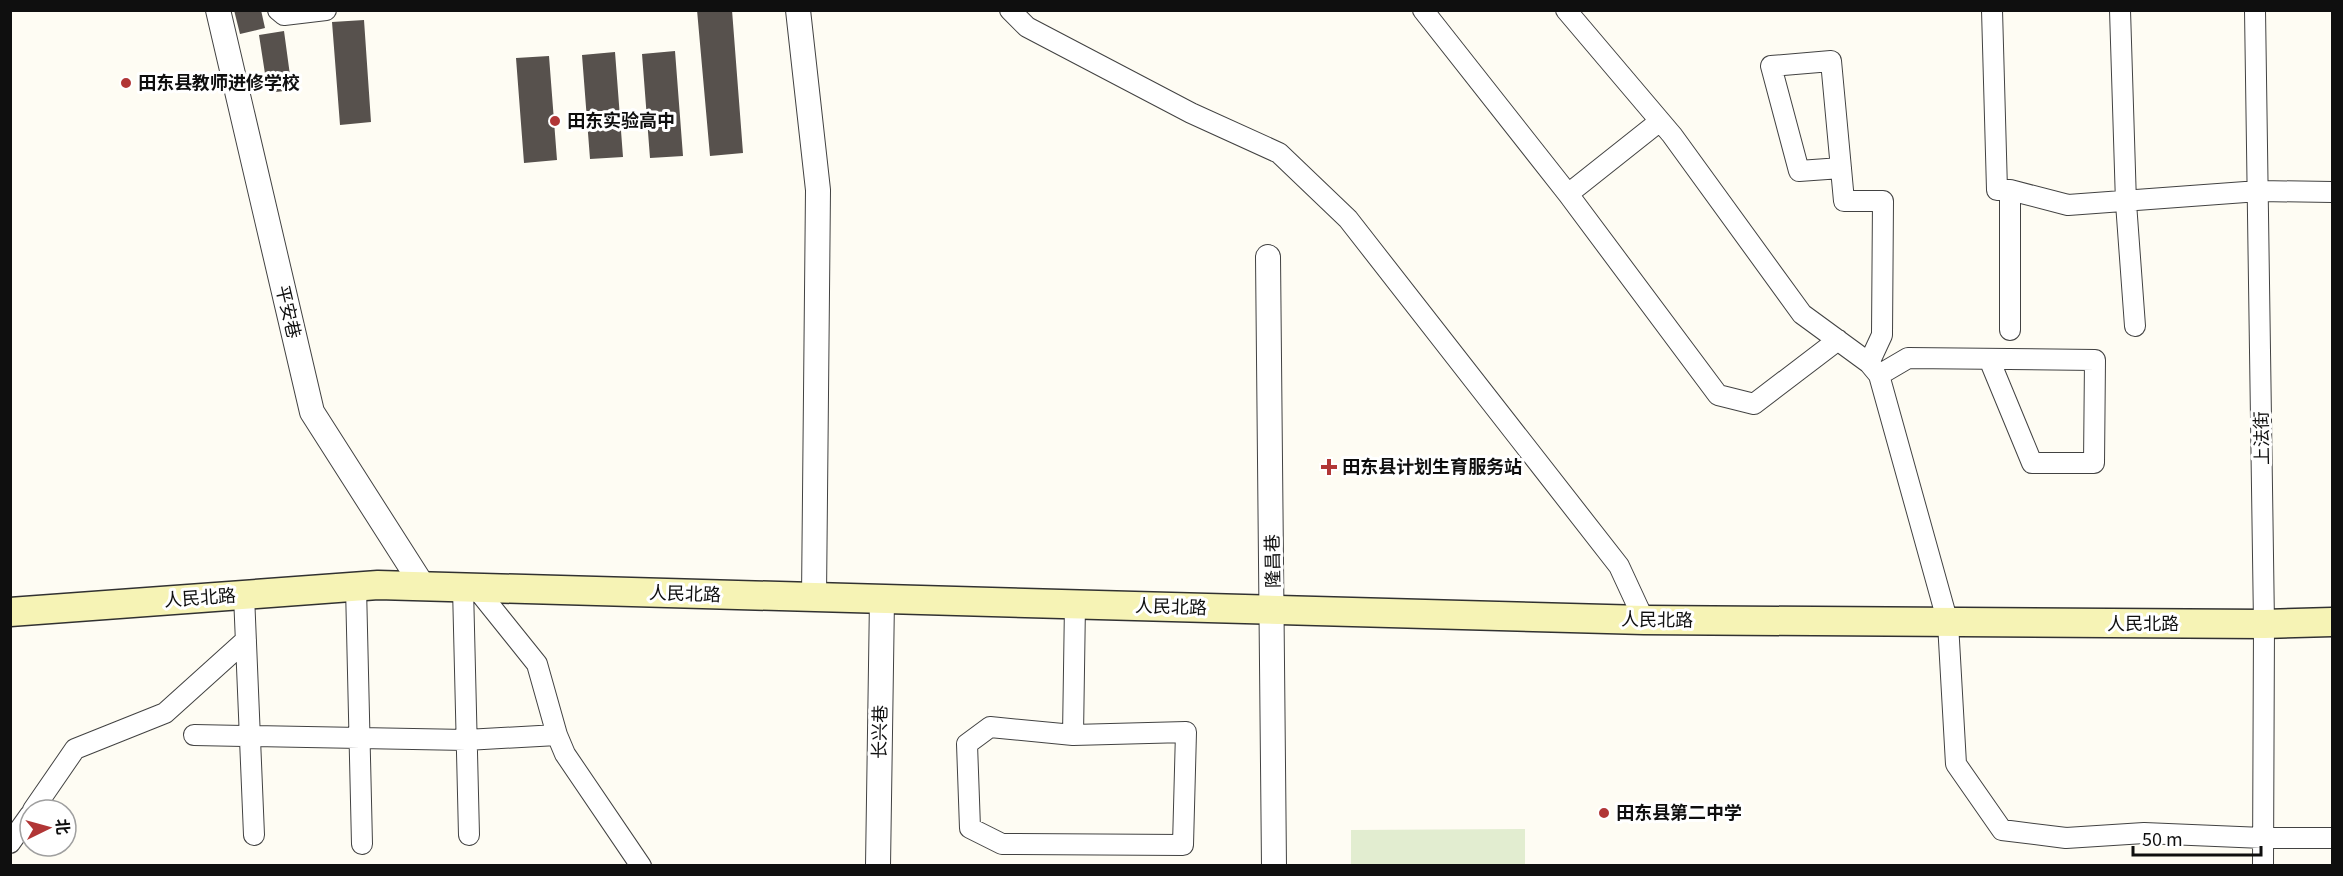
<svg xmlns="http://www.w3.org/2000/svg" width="2343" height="876" viewBox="0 0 2343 876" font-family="Georgia,'Noto Sans SC',serif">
<rect width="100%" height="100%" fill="#fefcf3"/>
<path fill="#e2edd0" d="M1525 829V865H1351V830Z"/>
<path fill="#57514d" d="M234 10H261L265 28 240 34Z
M697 10H732L743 153 710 156Z
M364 20 371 122 340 125 332 22Z
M284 31 292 90 268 93 259 35Z
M675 51 683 156 650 158 642 54Z
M615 52 623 157 590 159 582 55Z
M549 56 557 160 524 163 516 58Z"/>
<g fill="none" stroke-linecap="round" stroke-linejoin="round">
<g stroke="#424242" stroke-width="22">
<path id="minor" d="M278 10 284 15 326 10
M1010 10 1027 27 1191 113 1279 153 1348 219 1619 566 1644 620
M1423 10 1568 194 1718 395 1754 404 1838 340
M1566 10 1672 135 1802 314 1869 363 1879 375 1948 623 1956 764 2002 830 2066 838 2144 833 2263 838H2332
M1992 10 1997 190H2010L2068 205 2259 191 2332 192
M2120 10 2126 203 2135 326
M2255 10 2264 624 2263 866
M1841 168 1799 171 1771 66 1831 61 1844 201H1883L1882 335 1869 363
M2010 190V330
M1568 194 1660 121
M1879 375 1908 358 2095 360 2094 463H2032L1989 359
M356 587 362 844
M463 588 469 835
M476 588 537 664 557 735 565 754 641 866
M244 595 254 835
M194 735 466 740 557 735
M1073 735 990 727 967 744 970 828 1002 844 1183 845 1186 732 1073 735 1075 604
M33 810 75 749 165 713 246 640
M10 843 30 815"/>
</g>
<g stroke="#424242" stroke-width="26">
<path id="tertiary" d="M218 10 312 412 423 586
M798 10 818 190 814 597
M1268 257 1274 866
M878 866 882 599"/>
</g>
<g stroke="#313131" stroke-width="31">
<path id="secondary" d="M10 612 378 585 1644 620 2264 624 2332 622"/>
</g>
<use href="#minor" stroke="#fff" stroke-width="20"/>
<use href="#tertiary" stroke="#fff" stroke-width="24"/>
<use href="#secondary" stroke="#f6f3b5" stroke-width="28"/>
</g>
<g fill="#b13636" stroke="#fff" stroke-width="2">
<circle cx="126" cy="83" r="6"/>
<circle cx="555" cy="121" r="6"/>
<path d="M1326 458h6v6h6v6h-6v6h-6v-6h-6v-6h6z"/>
<circle cx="1604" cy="813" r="6"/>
</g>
<g text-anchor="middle" stroke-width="6" stroke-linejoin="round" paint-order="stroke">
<g font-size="18" font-weight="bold" fill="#0f0f0f" stroke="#fff" text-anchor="start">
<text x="138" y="89">田东县教师进修学校</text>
<text x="567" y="127">田东实验高中</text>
<text x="1342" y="473">田东县计划生育服务站</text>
<text x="1616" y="819">田东县第二中学</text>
</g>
<g font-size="18" fill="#0f0f0f" stroke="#fff">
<text transform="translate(288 312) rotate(77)" y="6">平安巷</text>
<text transform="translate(2262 438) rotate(-91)" y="6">上法街</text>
<text transform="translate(1273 561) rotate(-91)" y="6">隆昌巷</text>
<text transform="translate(685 594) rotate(2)" y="6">人民北路</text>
<text transform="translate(200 598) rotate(-4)" y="6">人民北路</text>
<text transform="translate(1171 607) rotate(2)" y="6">人民北路</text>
<text transform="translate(1657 620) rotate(1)" y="6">人民北路</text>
<text x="2143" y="630">人民北路</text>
<text transform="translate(880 732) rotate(-89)" y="6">长兴巷</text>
</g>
</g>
<rect width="2343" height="876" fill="none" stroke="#0f0f0f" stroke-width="24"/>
<g transform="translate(48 828) rotate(85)"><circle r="28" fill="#ffffff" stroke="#9f9f9f" stroke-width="1.5"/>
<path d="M0-4.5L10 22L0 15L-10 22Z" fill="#b13636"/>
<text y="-9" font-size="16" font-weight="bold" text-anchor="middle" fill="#0f0f0f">北</text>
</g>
<path d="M2133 846v9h128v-9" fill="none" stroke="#0f0f0f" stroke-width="3"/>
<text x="2142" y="846" font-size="18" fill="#0f0f0f" stroke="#ffffff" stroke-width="4.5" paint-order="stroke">50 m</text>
</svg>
